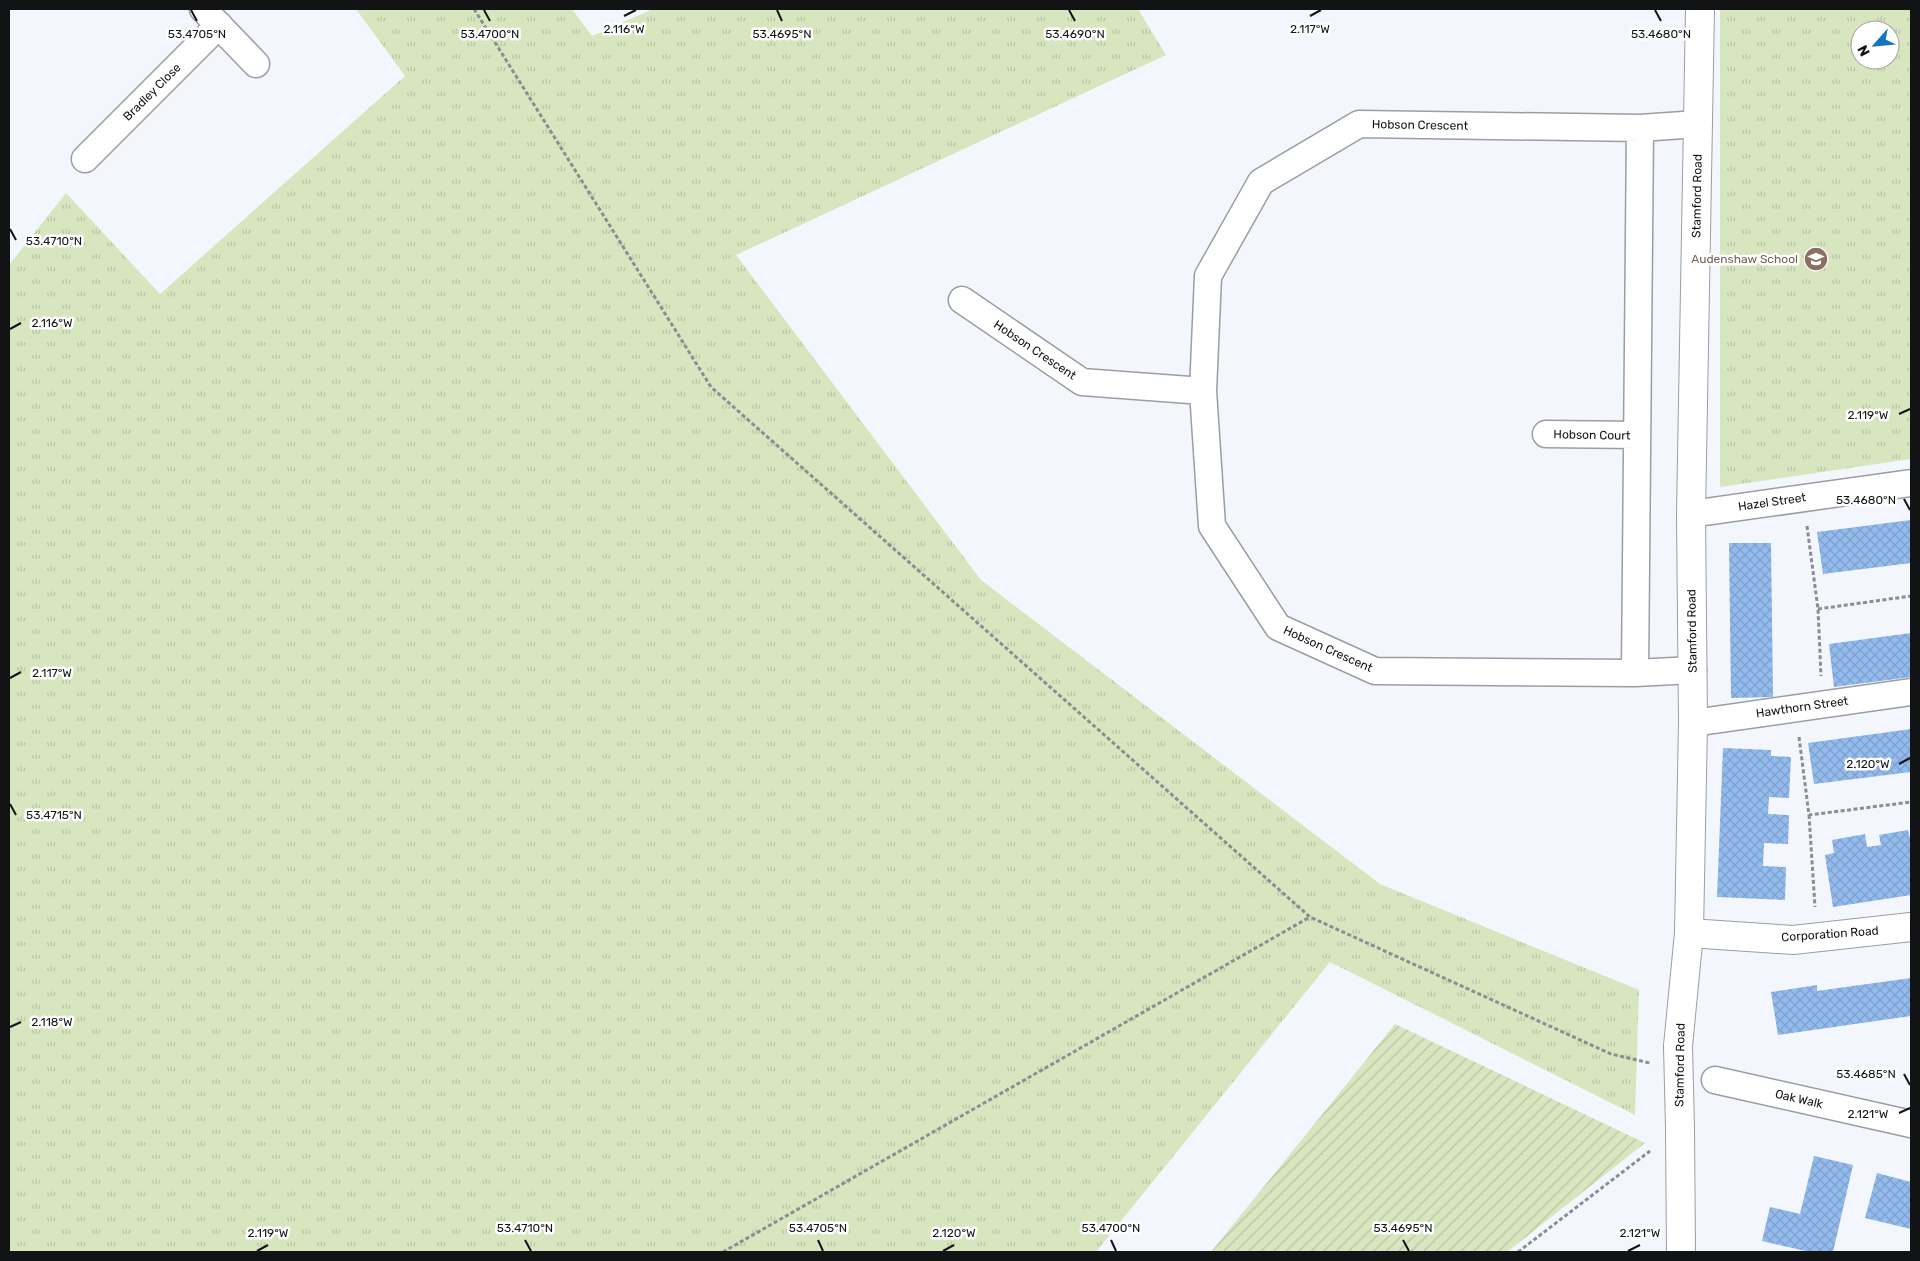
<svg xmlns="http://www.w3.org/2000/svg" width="1920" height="1261" viewBox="0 0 1920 1261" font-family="Rubik,sans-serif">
<defs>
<pattern id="park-tufts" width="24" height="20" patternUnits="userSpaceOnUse" patternTransform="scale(1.25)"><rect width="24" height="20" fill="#d7e6bf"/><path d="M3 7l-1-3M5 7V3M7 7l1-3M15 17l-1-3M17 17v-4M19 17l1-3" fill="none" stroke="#b8c4a3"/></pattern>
<pattern id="garden-furrows" width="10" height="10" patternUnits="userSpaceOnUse" patternTransform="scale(1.25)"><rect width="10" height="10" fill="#d7e6bf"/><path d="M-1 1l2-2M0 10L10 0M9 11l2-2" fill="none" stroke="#b8c4a3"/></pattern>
<pattern id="building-cross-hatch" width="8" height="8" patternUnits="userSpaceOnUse" patternTransform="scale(1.25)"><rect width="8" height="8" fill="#93bbee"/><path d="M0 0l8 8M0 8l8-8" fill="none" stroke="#7ea0cb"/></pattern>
</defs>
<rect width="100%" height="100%" fill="#f3f7fd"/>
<path fill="url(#park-tufts)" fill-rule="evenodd" d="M356 9H572L592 36 653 9H1138L1166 55 736 255 981 580 1380 884 1639 990 1635 1115 1330 962 1096 1252H9V265L66 193 160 294 405 76Z
M1720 9H1911V459L1720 487ZM1860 30H1890V60H1860Z"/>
<path fill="url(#garden-furrows)" d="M1395 1024 1645 1143 1507 1252H1211Z"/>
<path fill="url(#building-cross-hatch)" d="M1911 520V563L1823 574 1817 532Z
M1729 543H1771L1773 697 1731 698Z
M1911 633V677L1834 687 1829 644Z
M1911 729V772L1814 784 1808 743Z
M1723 748 1771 750V756L1791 757 1789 798 1769 797 1768 814 1789 815 1788 844 1764 843 1763 866 1786 867 1785 900 1717 897Z
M1908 830 1911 842V895L1833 907 1825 855 1834 853 1832 840 1865 834 1867 847 1881 845 1879 835Z
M1911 978V1016L1778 1035 1771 992 1817 985V991Z
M1814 1156 1853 1165 1833 1252H1810L1762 1241 1770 1207 1800 1214Z
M1877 1173 1911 1182V1229L1865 1218Z"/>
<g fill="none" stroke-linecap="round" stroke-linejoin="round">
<g stroke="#9a9ea4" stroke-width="29">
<path id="minor" d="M203 9 256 64
M85 159 219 25
M962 300 1082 382 1203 391
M1546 434 1637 435
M1691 514 1911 483
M1693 670 1635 673 1375 671 1278 627 1212 526 1203 391 1208 276 1261 182 1359 124 1640 128 1698 124
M1635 673 1640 128
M1693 723 1911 692
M1715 1080 1911 1124"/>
</g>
<g stroke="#9a9ea4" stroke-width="30">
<path id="tertiary" d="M1689 933 1793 940 1911 927
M1678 1046 1689 933 1693 723 1691 514 1700 9
M1680 1128 1681 1252"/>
</g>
<path stroke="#8a8d91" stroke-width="3" stroke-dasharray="4 2.5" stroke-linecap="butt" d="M474 9 711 387 1310 917 1611 1054 1650 1063
M1807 526 1818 609 1821 676
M1818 609 1911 596
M1799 737 1809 815 1911 802
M1809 815 1815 907
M723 1252 1310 917
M1518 1252 1650 1151"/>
<use href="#minor" stroke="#fff" stroke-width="26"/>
<use href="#tertiary" stroke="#fff" stroke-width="28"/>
<g stroke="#9a9ea4" stroke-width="30" stroke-linecap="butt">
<path id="tertiary-bridge" d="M1678 1046 1680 1128"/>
</g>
<use href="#tertiary-bridge" stroke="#fff" stroke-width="28"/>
</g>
<path fill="none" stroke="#111315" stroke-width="2" d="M191 10 197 21M484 10 490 21M777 10 782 21M1069 10 1075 21M1655 10 1661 21M624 16 636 10M1310 16 1321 10M10 229 16 240M10 329 21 323M1899 414 1910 409M1904 499 1910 510M10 678 21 672M1899 764 1910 758M10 804 16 815M10 1027 21 1022M1904 1074 1910 1085M1899 1113 1910 1108M525 1240 531 1251M818 1240 823 1251M1111 1240 1116 1251M1403 1240 1409 1251M257 1251 268 1245M943 1251 954 1245M1628 1251 1640 1245"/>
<defs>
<g id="school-disc" transform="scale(1.25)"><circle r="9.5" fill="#8d6e63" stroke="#fff"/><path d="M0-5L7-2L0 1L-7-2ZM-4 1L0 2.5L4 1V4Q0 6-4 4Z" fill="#fff"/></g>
</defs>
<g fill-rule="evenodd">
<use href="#school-disc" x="1816" y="259"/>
</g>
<g text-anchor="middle" stroke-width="5" stroke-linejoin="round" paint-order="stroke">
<g font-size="12" fill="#111315" stroke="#fff">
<text transform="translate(152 92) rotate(-45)" y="4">Bradley Close</text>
<text transform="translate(1420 125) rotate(1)" y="4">Hobson Crescent</text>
<text transform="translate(1697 196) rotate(-89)" y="4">Stamford Road</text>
<text transform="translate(1035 350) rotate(34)" y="4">Hobson Crescent</text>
<text transform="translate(1592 435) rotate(1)" y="4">Hobson Court</text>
<text transform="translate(1772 502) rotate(-8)" y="4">Hazel Street</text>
<text transform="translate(1692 631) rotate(-91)" y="4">Stamford Road</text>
<text transform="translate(1328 649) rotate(24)" y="4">Hobson Crescent</text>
<text transform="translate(1802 707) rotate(-8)" y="4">Hawthorn Street</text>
<text transform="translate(1830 934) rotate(-4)" y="4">Corporation Road</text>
<text transform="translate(1680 1065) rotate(-89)" y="4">Stamford Road</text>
<text transform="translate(1799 1099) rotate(13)" y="4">Oak Walk</text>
</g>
<g font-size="12" fill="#785e54" stroke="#fff" text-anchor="end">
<text x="1798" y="263">Audenshaw School</text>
</g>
</g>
<g font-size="12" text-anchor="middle" fill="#111315" stroke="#fff" stroke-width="5" stroke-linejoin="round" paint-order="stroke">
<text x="624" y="33">2.116°W</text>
<text x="1310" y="33">2.117°W</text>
<text x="197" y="38">53.4705°N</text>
<text x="490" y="38">53.4700°N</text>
<text x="782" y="38">53.4695°N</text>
<text x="1075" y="38">53.4690°N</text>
<text x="1661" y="38">53.4680°N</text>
<text x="54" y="245">53.4710°N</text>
<text x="52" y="327">2.116°W</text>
<text x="1868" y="419">2.119°W</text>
<text x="1866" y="504">53.4680°N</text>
<text x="52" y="677">2.117°W</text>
<text x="1868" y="768">2.120°W</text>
<text x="54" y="819">53.4715°N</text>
<text x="52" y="1026">2.118°W</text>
<text x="1866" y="1078">53.4685°N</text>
<text x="1868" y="1118">2.121°W</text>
<text x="525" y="1232">53.4710°N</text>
<text x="818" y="1232">53.4705°N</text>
<text x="1111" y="1232">53.4700°N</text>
<text x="1403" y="1232">53.4695°N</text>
<text x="268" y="1237">2.119°W</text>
<text x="954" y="1237">2.120°W</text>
<text x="1640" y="1237">2.121°W</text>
</g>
<rect width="1920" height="1261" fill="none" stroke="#111315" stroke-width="20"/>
<g transform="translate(1875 45) rotate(243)"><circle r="24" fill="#ffffff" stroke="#a0a1a1"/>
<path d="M0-4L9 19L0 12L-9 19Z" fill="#1673c0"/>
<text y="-8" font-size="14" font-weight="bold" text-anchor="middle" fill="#111315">N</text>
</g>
</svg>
